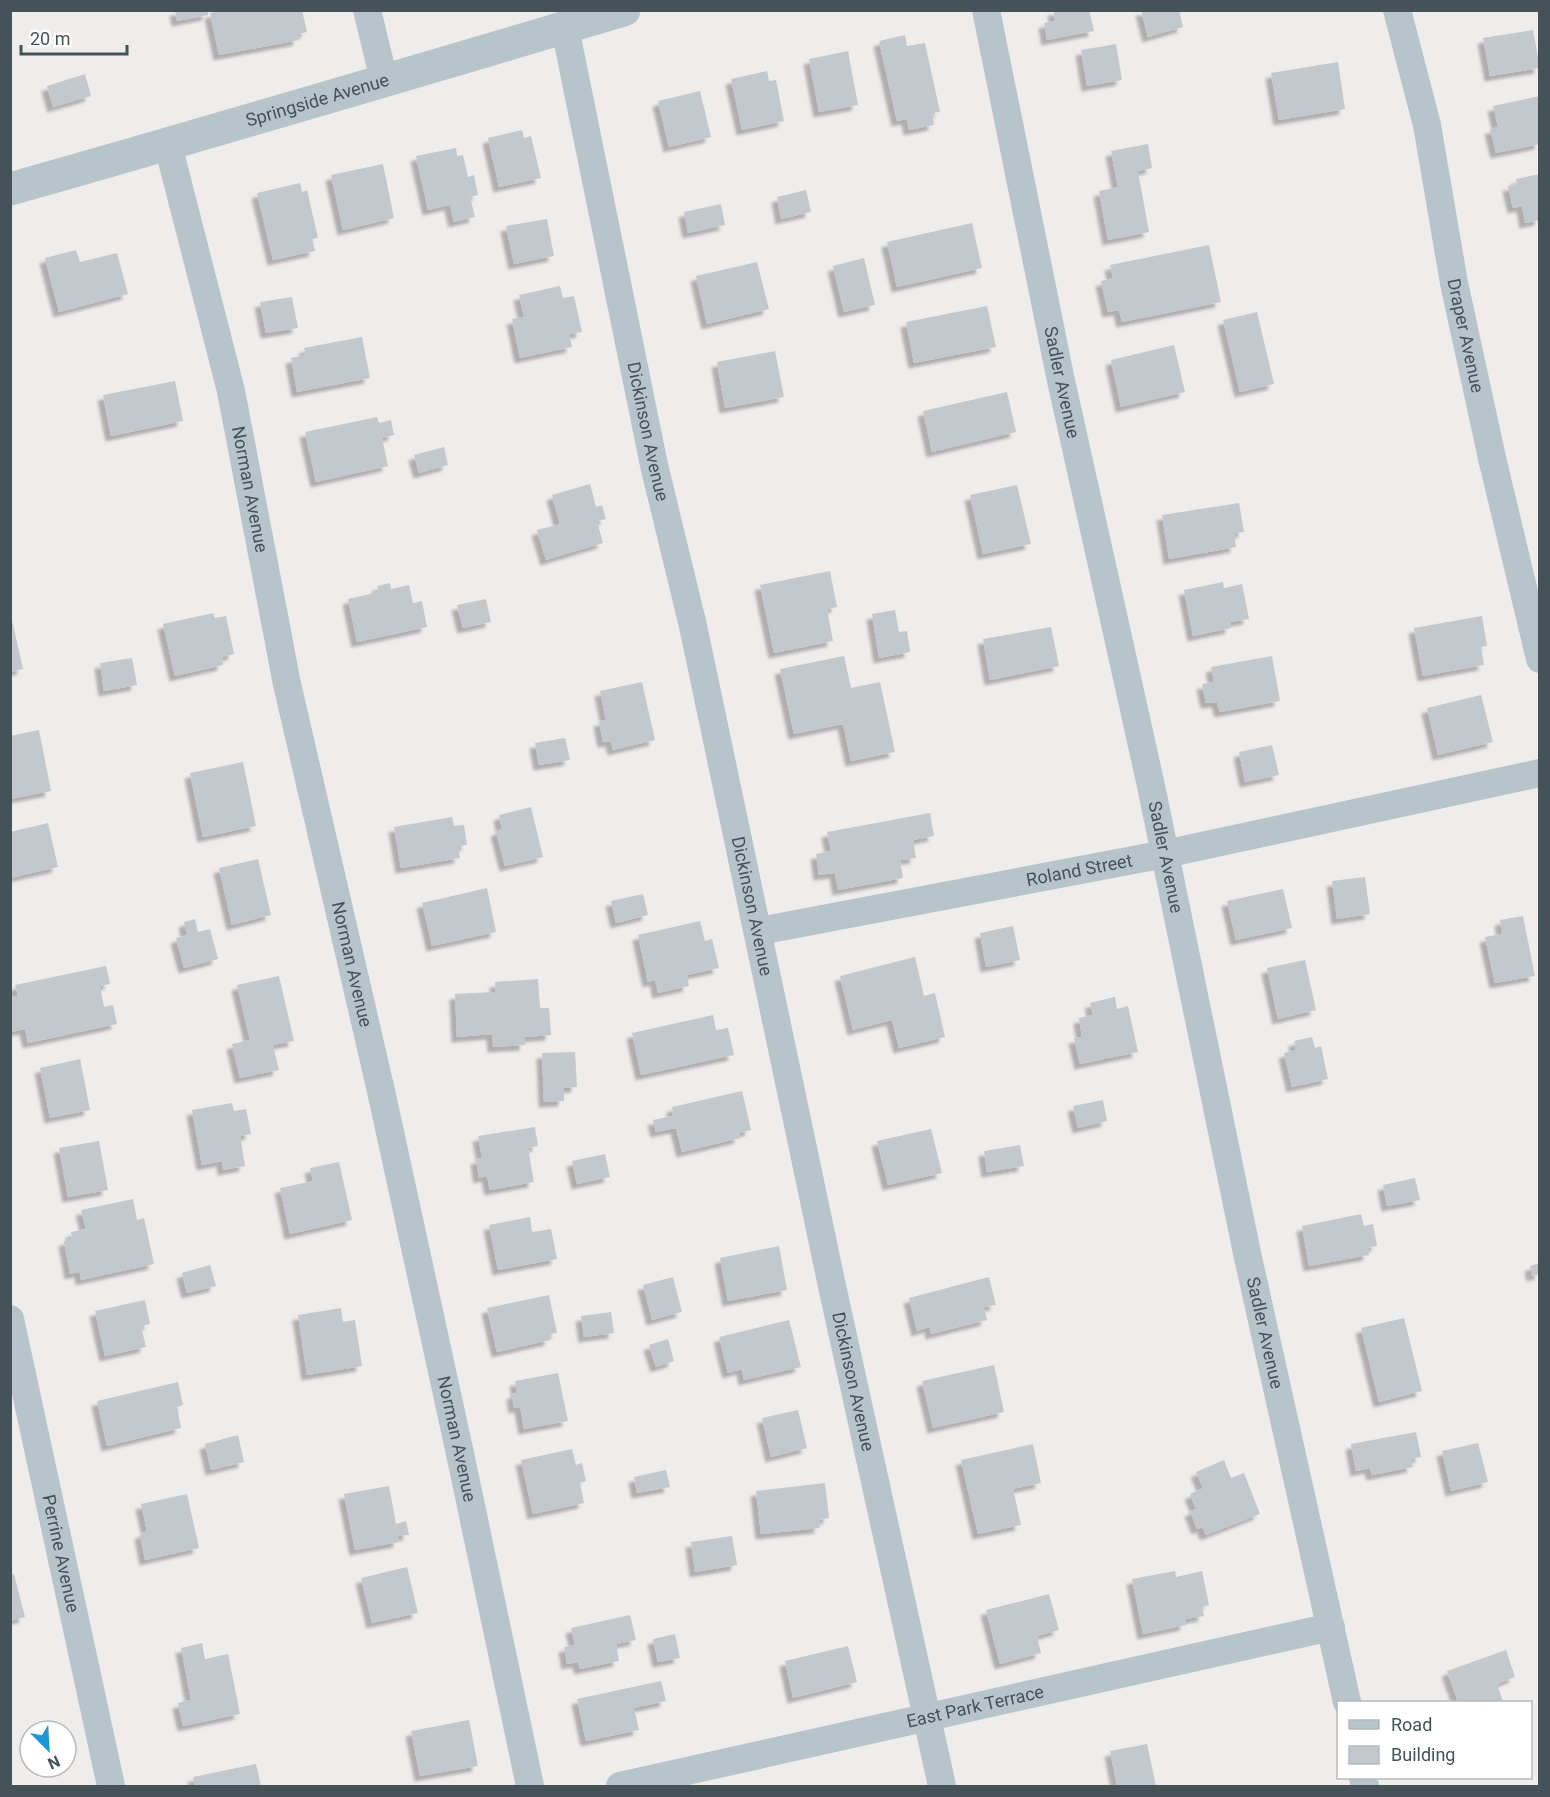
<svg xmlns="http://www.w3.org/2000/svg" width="1550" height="1797" viewBox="0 0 1550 1797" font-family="Roboto,sans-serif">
<defs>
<filter id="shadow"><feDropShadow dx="-5.5" dy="5.5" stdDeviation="1.5" flood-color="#0004"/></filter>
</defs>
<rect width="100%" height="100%" fill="#efecec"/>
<path fill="#c3c8cc" filter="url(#shadow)" d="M175 10H208V15L177 21Z
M224 10H302L307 32 298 34 299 40 219 55 210 13Z
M1053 10H1089L1094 31 1047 40 1044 23 1055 21Z
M1141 10H1179L1183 27 1148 37Z
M1533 30 1540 68 1490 76 1483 38Z
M905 35 907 46 925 43 940 112 932 113 934 125 909 130 907 119 897 121 879 41Z
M1116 44 1122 80 1087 86 1081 50Z
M848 51 858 105 819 112 809 59Z
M1338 62 1345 109 1279 120 1271 73Z
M767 71 769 81 776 80 784 121 742 130 731 79Z
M85 74 91 96 53 107 47 86Z
M700 91 711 137 669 147 658 101Z
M1540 96V144L1496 153 1490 129 1498 127 1493 106Z
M522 130 524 138 531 136 541 178 499 187 488 138Z
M1148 144 1152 168 1138 171 1149 232 1108 240 1099 191 1118 187 1111 151Z
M456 148 457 156 463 155 468 177 474 175 478 195 470 197 475 217 454 222 450 205 428 210 416 156Z
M383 164 394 218 343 230 331 175Z
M1540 174V220L1525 223 1522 206 1513 208 1508 186 1517 184 1516 179Z
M300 183 302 192 307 190 318 238 312 239 315 251 273 260 257 193Z
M806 190 811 212 781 219 777 197Z
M721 204 725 225 688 233 684 212Z
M547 219 554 256 514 264 506 226Z
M972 223 982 268 897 287 887 242Z
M1209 245 1221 302 1122 322 1119 310 1108 312 1101 281 1113 278 1110 265Z
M76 250 80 262 117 253 128 294 59 312 45 258Z
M864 258 875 305 844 312 833 266Z
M757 262 769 309 707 324 696 276Z
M560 286 563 298 574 296 582 332 569 334 572 347 520 358 512 319 524 317 519 295Z
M292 297 298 328 266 333 260 302Z
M987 306 996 347 914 363 906 322Z
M1257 312 1274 384 1240 392 1223 320Z
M362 337 370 378 297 392 291 358 306 355 304 348Z
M1174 345 1185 392 1121 407 1111 360Z
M775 351 784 397 725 408 717 362Z
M175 381 183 421 111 436 103 395Z
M1007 392 1016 432 932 452 923 411Z
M377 417 379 423 391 420 394 435 382 438 388 466 316 482 305 432Z
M444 447 448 465 419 473 414 455Z
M590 484 596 507 602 505 606 519 597 521 603 543 546 560 537 530 560 524 552 495Z
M1017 485 1031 544 983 554 970 495Z
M1239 503 1244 532 1234 533 1236 547 1169 559 1162 515Z
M830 571 837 607 827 609 833 641 774 653 760 585Z
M1223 582 1224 588 1242 584 1249 619 1230 622 1231 628 1193 636 1184 590Z
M390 583 391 589 409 585 413 603 422 601 427 627 357 642 348 599 379 592 377 586Z
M486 599 491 622 463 628 457 605Z
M895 610 899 632 907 631 910 652 879 658 872 614Z
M10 611 23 669 10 672Z
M213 613 215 618 226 616 234 654 222 657 223 665 175 676 163 624Z
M1482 616 1487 646 1481 647 1484 665 1423 676 1414 628Z
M1051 627 1059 666 990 680 983 639Z
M844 656 851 688 880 682 895 752 851 761 843 724 794 734 780 669Z
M1272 656 1280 701 1220 712 1217 702 1206 703 1202 684 1214 682 1211 667Z
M132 658 137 685 104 691 100 663Z
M642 682 655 740 613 750 611 741 603 742 599 721 606 720 600 691Z
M1481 695 1493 742 1438 755 1427 708Z
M39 730 51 791 10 799V736Z
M565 738 570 760 539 765 535 743Z
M1272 745 1279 775 1245 782 1239 752Z
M243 762 256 826 203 837 190 773Z
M531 807 543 857 505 866 496 831 502 829 499 815Z
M930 813 934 836 913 840 916 858 900 860 903 878 838 890 835 873 819 875 816 854 831 851 827 832Z
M452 817 454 826 464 825 467 845 458 846 460 858 401 868 394 827Z
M48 823 58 867 10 878V832Z
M258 859 271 915 232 925 219 868Z
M1365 877 1370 914 1337 919 1332 881Z
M487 888 496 932 432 946 422 903Z
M1283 889 1292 928 1236 940 1227 901Z
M643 894 648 915 616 923 611 901Z
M1523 916 1535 976 1495 983 1485 937 1502 934 1500 920Z
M195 919 198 932 210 929 218 959 184 968 176 938 187 935 184 922Z
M700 921 705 941 712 939 719 968 687 975 689 986 658 993 655 980 648 982 638 935Z
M1013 926 1020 960 986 967 980 933Z
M915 957 924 996 935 993 945 1037 899 1048 892 1020 853 1030 840 976Z
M1305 960 1316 1010 1278 1019 1267 968Z
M106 966 110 984 100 986 104 1007 113 1005 117 1024 28 1043 25 1029 11 1032 10 998 18 996 15 985Z
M279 976 294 1041 273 1045 279 1070 240 1078 232 1044 250 1040 237 985Z
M538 979 540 1008H549L551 1035 525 1037V1045L493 1047 492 1034 457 1037 455 994 496 992 495 982Z
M1115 997 1117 1009 1128 1006 1138 1052 1080 1064 1074 1038 1082 1037 1079 1018 1093 1015 1090 1003Z
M713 1015 716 1030 728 1028 734 1055 641 1075 632 1033Z
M1312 1037 1315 1048 1321 1046 1328 1079 1292 1087 1284 1053 1296 1050 1294 1041Z
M575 1052 577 1087 564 1088V1101L544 1102 542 1053Z
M80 1059 90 1110 50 1118 40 1068Z
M742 1091 751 1130 739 1133 740 1138 682 1152 676 1128 656 1132 653 1120 673 1116 672 1107Z
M1103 1100 1107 1121 1078 1128 1073 1106Z
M232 1103 234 1111 246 1109 251 1134 240 1136 245 1166 223 1170 222 1161 202 1165 192 1110Z
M535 1127 538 1146 528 1148 534 1182 490 1190 487 1176 479 1178 476 1159 482 1158 478 1136Z
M931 1129 942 1173 888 1185 877 1141Z
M99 1141 108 1190 68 1197 59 1148Z
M1020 1145 1024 1166 987 1172 984 1151Z
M605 1154 610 1177 577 1184 572 1161Z
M339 1162 352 1220 290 1234 280 1188 313 1181 310 1168Z
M1415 1178 1420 1200 1387 1206 1383 1185Z
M133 1199 137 1220 144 1218 154 1264 81 1280 80 1272 70 1274 64 1241 72 1239 71 1232 86 1229 81 1210Z
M1361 1214 1364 1226 1373 1224 1377 1246 1368 1248 1369 1255 1309 1266 1302 1226Z
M530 1217 532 1232 551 1229 557 1259 498 1270 489 1225Z
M779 1246 787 1290 728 1301 720 1258Z
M1540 1263V1274L1532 1276 1530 1266Z
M210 1265 216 1286 187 1293 182 1273Z
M673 1277 682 1312 652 1320 643 1285Z
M989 1277 996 1305 984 1307 987 1320 931 1334 930 1327 917 1331 909 1298Z
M549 1295 557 1333 549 1334 550 1340 497 1352 487 1308Z
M145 1300 150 1324 141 1326 146 1347 105 1356 95 1311Z
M341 1308 343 1322 355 1320 362 1366 307 1375 298 1315Z
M611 1312 614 1333 584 1337 581 1316Z
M1404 1318 1422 1391 1379 1402 1361 1328Z
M789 1320 801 1367 744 1380 742 1369 728 1373 719 1337Z
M668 1339 674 1361 656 1367 649 1345Z
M994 1365 1004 1412 933 1428 922 1381Z
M558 1373 568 1421 524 1429 520 1407 514 1408 512 1394 517 1393 515 1381Z
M178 1382 183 1405 177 1407 181 1428 107 1446 97 1401Z
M798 1410 807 1448 771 1457 762 1418Z
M1416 1432 1421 1457 1411 1459 1413 1467 1372 1475 1370 1468 1356 1471 1351 1444Z
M238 1435 244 1462 211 1470 205 1444Z
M1478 1443 1488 1482 1451 1491 1442 1451Z
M1033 1444 1041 1483 1013 1489 1021 1525 978 1534 961 1460Z
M572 1449 576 1465 582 1463 586 1481 580 1483 584 1503 533 1514 521 1460Z
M1224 1460 1231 1478 1244 1473 1260 1514 1206 1535 1202 1527 1197 1529 1190 1511 1196 1509 1190 1494 1203 1488 1196 1472Z
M666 1470 670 1487 637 1493 634 1477Z
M825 1483 829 1518 819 1520 820 1528 761 1534 756 1491Z
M389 1486 396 1524 406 1521 409 1535 398 1536 399 1542 355 1550 344 1494Z
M187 1494 199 1548 145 1560 140 1534 147 1531 141 1504Z
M732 1536 737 1565 695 1572 691 1542Z
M407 1567 418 1613 372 1623 361 1578Z
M1175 1571 1176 1577 1202 1571 1209 1605 1202 1607 1204 1616 1185 1619 1186 1625 1143 1634 1132 1579Z
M14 1574 25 1617 10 1621V1575Z
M1049 1594 1059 1630 1037 1636 1041 1653 1000 1664 986 1610Z
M630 1615 636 1640 616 1644 619 1661 580 1669 578 1662 567 1664 564 1647 575 1645 571 1628Z
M675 1634 680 1658 658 1662 653 1639Z
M202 1643 205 1659 228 1654 240 1714 183 1726 178 1703 191 1700 181 1648Z
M848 1646 857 1682 793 1698 785 1661Z
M1506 1650 1515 1677 1497 1684 1503 1702H1458L1447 1671Z
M661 1681 666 1701 634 1708 639 1730 586 1741 577 1699Z
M469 1720 478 1766 420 1776 411 1731Z
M1147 1744 1156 1786H1117L1110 1751Z
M256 1764 261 1786H195L193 1777Z"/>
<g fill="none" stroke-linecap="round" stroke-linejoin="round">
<g stroke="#b7c4c9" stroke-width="28">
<path d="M367 10 384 80"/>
<path id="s1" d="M986 10 1060 376 1151 786 1247 1253 1347 1702"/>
<path id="s2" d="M1397 10 1427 125 1454 283 1492 458 1540 659"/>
<path id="s3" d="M565 28 654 465 693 626 832 1286 942 1786"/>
<path id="s4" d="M168 145 231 391 287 684 381 1091 462 1463 530 1786"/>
<path id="s5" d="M759 931 1165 854 1540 773"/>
<path id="s6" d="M10 1319 111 1786"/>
<path d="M1363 1778 1365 1786"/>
<path id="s7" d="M620 1786 1331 1627"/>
</g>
<path stroke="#b7c4c9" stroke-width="33" id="s8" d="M10 189C216 131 420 70 624 10"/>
</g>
<g text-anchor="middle" stroke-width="6" stroke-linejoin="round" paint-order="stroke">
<g font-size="18" fill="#455359" stroke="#fff">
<text dy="6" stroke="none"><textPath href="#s8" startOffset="320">Springside Avenue</textPath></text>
<text dy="6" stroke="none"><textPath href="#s2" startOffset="333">Draper Avenue</textPath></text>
<text dy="6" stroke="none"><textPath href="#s1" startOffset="380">Sadler Avenue</textPath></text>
<text dy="6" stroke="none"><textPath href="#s3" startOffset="412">Dickinson Avenue</textPath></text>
<text dy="6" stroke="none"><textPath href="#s4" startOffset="354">Norman Avenue</textPath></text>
<text dy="6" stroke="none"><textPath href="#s1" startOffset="866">Sadler Avenue</textPath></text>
<text dy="6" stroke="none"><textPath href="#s5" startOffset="326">Roland Street</textPath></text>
<text dy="6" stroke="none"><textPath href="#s3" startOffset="898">Dickinson Avenue</textPath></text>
<text dy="6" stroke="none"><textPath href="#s4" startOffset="840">Norman Avenue</textPath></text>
<text dy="6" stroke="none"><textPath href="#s1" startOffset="1352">Sadler Avenue</textPath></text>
<text dy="6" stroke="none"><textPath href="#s3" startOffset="1384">Dickinson Avenue</textPath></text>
<text dy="6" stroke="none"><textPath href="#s4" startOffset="1326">Norman Avenue</textPath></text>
<text dy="6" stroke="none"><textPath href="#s6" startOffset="240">Perrine Avenue</textPath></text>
<text dy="6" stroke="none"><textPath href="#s7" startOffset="364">East Park Terrace</textPath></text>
</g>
</g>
<rect width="1550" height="1797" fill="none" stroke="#455359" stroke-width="24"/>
<rect x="1337" y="1701" width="195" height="78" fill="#ffffff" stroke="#b5babd" stroke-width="1.5"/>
<rect x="1349" y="1720" width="30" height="9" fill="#b7c4c9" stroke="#b5babd" stroke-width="1.5"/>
<text x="1391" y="1731" font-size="18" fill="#455359">Road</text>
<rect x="1349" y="1746" width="30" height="18" fill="#c3c8cc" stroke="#b5babd" stroke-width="1.5"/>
<text x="1391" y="1761" font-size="18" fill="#455359">Building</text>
<g transform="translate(48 1749) rotate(156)"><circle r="28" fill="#ffffff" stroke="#b5babd" stroke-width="1.5"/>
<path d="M0-4.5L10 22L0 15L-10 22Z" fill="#1e96d7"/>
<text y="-9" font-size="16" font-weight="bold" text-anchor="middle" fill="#455359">N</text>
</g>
<path d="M21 45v9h106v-9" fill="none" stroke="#455359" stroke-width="3"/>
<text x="30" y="45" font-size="18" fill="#455359" stroke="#ffffff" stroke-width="4.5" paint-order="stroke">20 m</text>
</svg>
